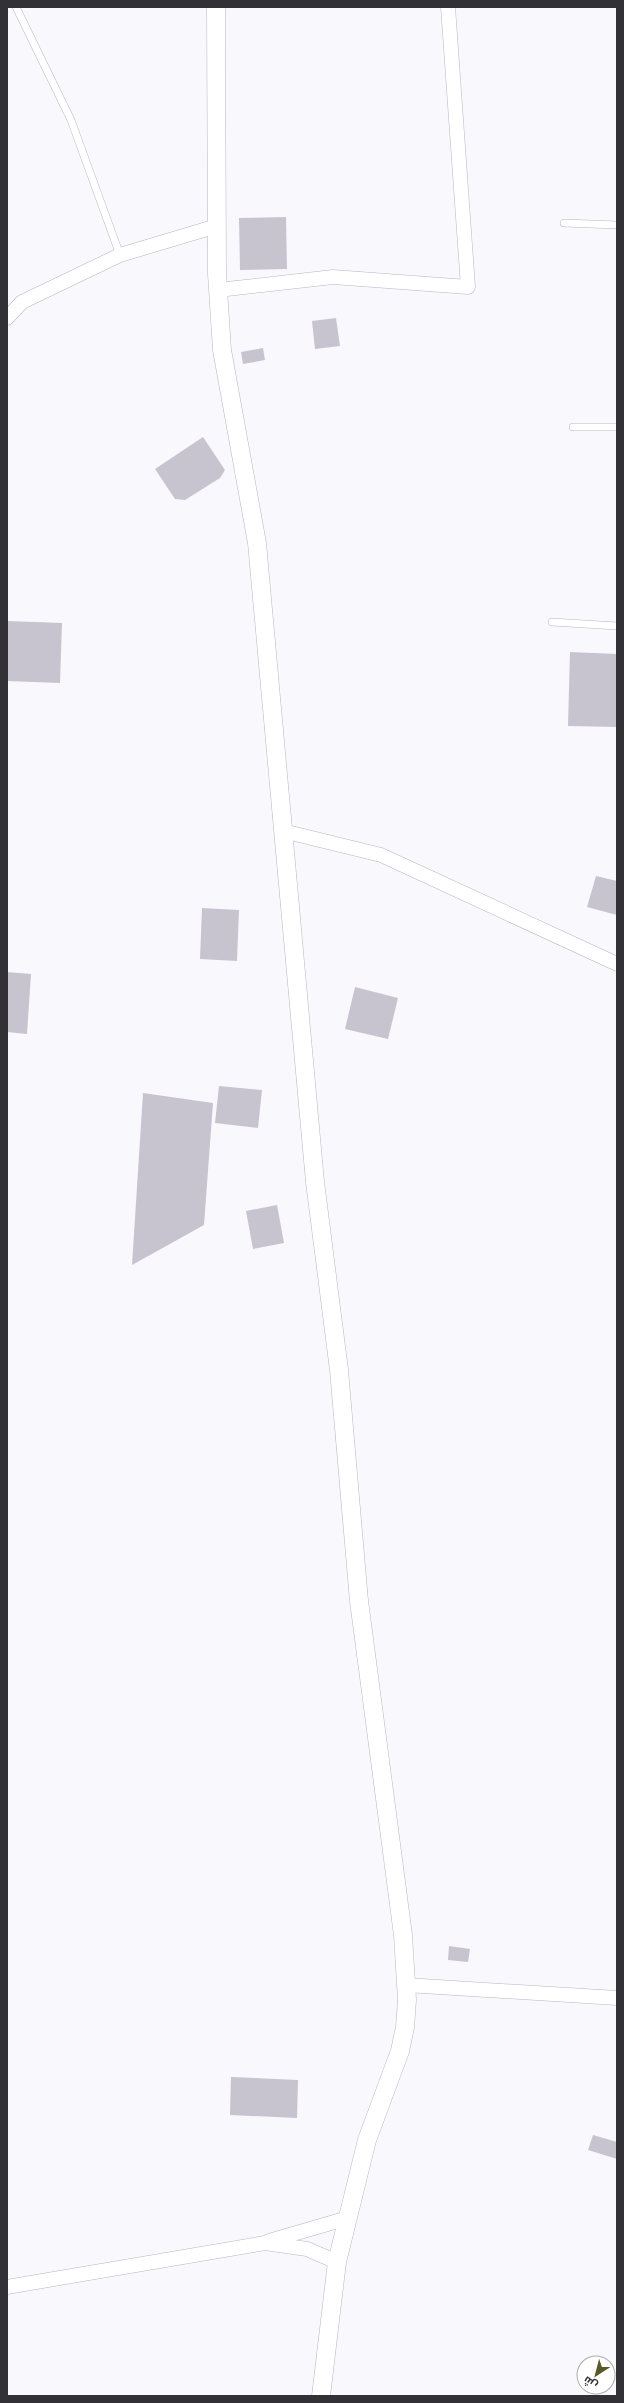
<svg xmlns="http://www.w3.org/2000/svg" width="624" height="2403" viewBox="0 0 624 2403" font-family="Arial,Cairo,sans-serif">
<rect width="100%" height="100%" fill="#f9f8fd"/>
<path fill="#c7c4d0" d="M286 217 287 269 240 270 239 218Z
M336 318 340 346 315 349 312 321Z
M263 348 265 360 243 364 241 352Z
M203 437 225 470 220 478 185 500 175 499 155 469Z
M7 621 62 623 60 683 7 681Z
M570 652 617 654V727L568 726Z
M596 876 617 881V915L587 907Z
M202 908 239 910 237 961 200 959Z
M7 972 31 974 27 1034 7 1032Z
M355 987 398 998 388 1039 345 1029Z
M219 1086 262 1090 258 1128 215 1123Z
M143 1093 213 1103 204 1225 132 1265Z
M277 1205 284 1243 253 1249 246 1211Z
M449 1946 470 1949 468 1962 448 1960Z
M231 2077 298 2080 297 2118 230 2115Z
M593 2135 617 2142V2159L588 2150Z"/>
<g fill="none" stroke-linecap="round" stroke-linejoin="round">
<g stroke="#b8b5c1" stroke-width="8">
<path id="service" d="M16 7 71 120 120 255
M564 223 617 225
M573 427H617
M552 622 617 626"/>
</g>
<g stroke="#b8b5c1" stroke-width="15">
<path id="minor" d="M218 290 333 277 468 287 448 7
M7 318 22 302 120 255 217 226
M283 831 381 855 617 964
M406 1985 617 1998
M269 2241 348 2218
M7 2287 265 2243 307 2249 337 2262"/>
</g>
<g stroke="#b8b5c1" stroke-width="19">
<path id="tertiary" d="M216 7 217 274 222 350 257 543 315 1182 339 1370 359 1601 403 1935 407 2000 405 2027 400 2051 367 2140 337 2262 321 2396"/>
</g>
<use href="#service" stroke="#fff" stroke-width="7"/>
<use href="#minor" stroke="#fff" stroke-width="14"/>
<use href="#tertiary" stroke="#fff" stroke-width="18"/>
</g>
<rect width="624" height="2403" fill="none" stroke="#323135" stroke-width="16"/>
<g transform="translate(596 2375) rotate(216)"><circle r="19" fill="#ffffff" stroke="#adadae"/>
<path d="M0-3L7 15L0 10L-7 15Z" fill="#5a5926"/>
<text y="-6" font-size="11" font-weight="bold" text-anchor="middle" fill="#323135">ش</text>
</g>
</svg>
